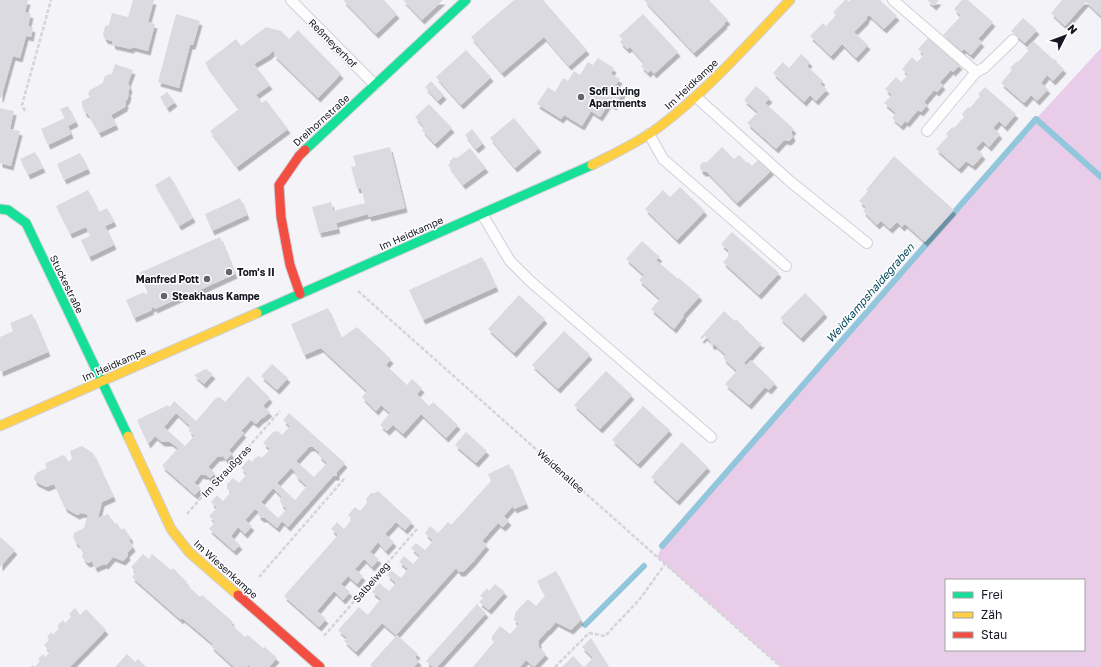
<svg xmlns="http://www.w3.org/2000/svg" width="1101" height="667" viewBox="0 0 1101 667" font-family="'Golos Text',sans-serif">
<defs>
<filter id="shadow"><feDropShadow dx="2.5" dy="4.5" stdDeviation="0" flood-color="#0004"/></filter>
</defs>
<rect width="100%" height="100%" fill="#f4f4f8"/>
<path fill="#e8cce8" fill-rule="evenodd" d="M1101 48V667H781L657 557 662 546 1036 119ZM946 580H1084V650H946Z"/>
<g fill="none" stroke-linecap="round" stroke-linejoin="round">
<path stroke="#92c6dd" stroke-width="6" d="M662 546 1036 119 1101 177
M585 625 644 566"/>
</g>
<path fill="#dcdae1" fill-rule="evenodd" filter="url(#shadow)" d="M0 0H28L25 12 31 14 28 26 33 28 31 37 26 36 20 58 13 56 1 98H0Z
M133 0H154L148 22 155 24 148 51 133 47 131 49 113 45 112 41 105 39 103 35 105 26 109 25 112 13 128 17Z
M343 0H384L397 14 376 34Z
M403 0H443L422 20Z
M514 0H543L587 50 569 66 544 37 502 73 471 37Z
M644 0H709L728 20 724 23 725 24 694 53Z
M845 0H847L849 2 850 0H880L897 16 884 29 869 15 866 18 867 19 854 32 868 45 856 58 842 44 831 56 810 36 823 23 826 26 836 15 833 12Z
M927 0H939L934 6Z
M962 0H968L993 22 978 39 982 42 971 55 964 49 962 51 943 35 961 16 954 9Z
M1062 0H1101V16L1086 2 1065 26 1051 13Z
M176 14 200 21 193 45H190L179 88 158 82Z
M643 14 678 52 654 74 651 70 648 73 641 66 644 63 630 47 627 49 620 42 623 39 619 36Z
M1023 18 1037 30 1025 43 1011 31Z
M266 27 281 31 289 39 298 30 341 74 318 98 274 55 275 53 273 51 269 55 254 64 270 85 256 95 262 103 266 100 288 129 237 167 210 131 239 109 205 63 236 39 241 46Z
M929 37 960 65 953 72 951 70 940 82 943 85 937 92 934 90 924 102 927 105 921 112 918 110 907 123 905 121 901 126 892 118 896 113 884 103 892 95 885 89 896 77 901 82 908 75 902 69 912 57 917 62 924 55 918 49Z
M1033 41 1054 60 1055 59 1057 61 1056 62 1064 69 1053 81 1047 75 1041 83 1048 89 1037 101 1031 95 1024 103 1001 83 1012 70 1010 68 1017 61 1018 62 1029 50 1026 49Z
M466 50 491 77 461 105 436 77Z
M801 54 810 62 807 66 823 81 820 84 827 89 816 101 810 95 804 102 773 73 783 62 789 68Z
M598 58 614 68 611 74 620 79 615 86 624 91 614 106 609 103 600 117 591 111 582 126 564 115 561 119 537 104 548 87 555 92 563 78 568 81 574 71 580 75 588 62 593 65Z
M115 64 133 70 128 83 130 88 128 92 129 94 127 100 125 101 126 103 125 107 111 115 116 125 99 133 88 114 85 113 82 106V101L90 97 88 94 90 90 103 83V82L105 76 110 74H112Z
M431 81 444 95 438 101 425 87Z
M756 86 770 98 765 103 794 129 791 132 793 137 789 141 784 140 776 149 747 123 758 112 744 100Z
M985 87 1016 114 1005 127 999 121 993 128 1000 134 989 147 983 141 976 148 983 155 973 166 966 161 959 169 936 149 948 136 946 134 952 127 954 128 964 117 962 114 968 107 970 108 980 96 978 94Z
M167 92 175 102 167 108 160 97Z
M429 104 452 128 435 144 422 130 424 127 415 117Z
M68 106 76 122 68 126 71 134 48 145 41 129 65 118 60 109Z
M0 108 14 111 10 129 20 131 11 166 0 163Z
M514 118 539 148 515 168 490 138Z
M472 129 483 143 476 149 465 135Z
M390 147 405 208 369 217 368 214 336 223 338 229 319 233 312 207 331 202 333 211 365 203 361 188 357 189 351 167 356 166 353 156Z
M722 147 734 159 739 155 747 163 748 162 752 166 759 159 772 170 737 203 707 172H703L700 169V165L703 162H707Z
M470 148 486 168 463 185 448 165 450 164V161L454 157 457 158Z
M35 152 43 168 28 175 20 159Z
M80 153 88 169 64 180 57 164Z
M894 156 954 210 925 242 905 224 902 227 897 222 890 229 881 221 877 225 863 211 866 207 859 201 868 191 866 190Z
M170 176 193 218 179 226 155 185Z
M680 187 705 211 677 240 645 209 663 190 670 197Z
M88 190 99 212 107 208 114 222 105 226 114 245 89 257 81 240 90 236 86 227 70 234 56 206Z
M240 198 247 215 212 231 205 214Z
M732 232 779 273 759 295 723 262 728 257V250L721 244Z
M220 237 235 274 189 295 188 294 155 309 154 307 151 308 152 310 134 318 126 300 144 292 145 294 148 293 139 273Z
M642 241 660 257 656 260 678 279 679 278 700 296 683 315 684 316 674 329 651 309 660 299 639 280 644 275 626 259Z
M482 257 496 287 423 320 409 290Z
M805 293 825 313 801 338 780 318Z
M519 295 545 319 514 353 488 329Z
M328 308 341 338 357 327 391 359 386 365 407 385 412 379 422 388 417 394 429 406 433 402 458 425 446 438 421 414 403 434 393 425 387 431 380 425 390 413 381 405 376 411 362 397 367 391 321 348 304 355 291 324Z
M724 311 735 321 736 319 744 327V328L760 343 761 342 762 343 744 363 746 365 751 360 775 383 769 390 765 387 749 405 725 384 737 371 723 358 726 355 714 344 713 346 710 343 711 342 705 336 702 339 700 338Z
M32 314 48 352 1 372 0 370V337L13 331 10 323Z
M564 331 590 355 558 389 532 365Z
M272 364 288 378 277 390 261 376Z
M206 369 213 374 204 384 194 375Z
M606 371 632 395 600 429 574 405Z
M248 376 270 398 263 406 270 412 263 418H262L256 424 251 420 241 431 244 433 229 450 232 454 226 460 223 456 217 457 208 467 215 473 210 478 206 475H203L201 474 194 483 201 488 195 495 162 466 178 448 170 442H162L155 436 148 444 137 420 168 405 170 407 174 401 196 421 216 398 220 397 225 402ZM176 413 189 425V431L194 436 185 446 164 427Z
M643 406 670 430 638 464 612 440Z
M289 413 345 463 337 472V476H333L288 527 282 521 277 528 265 518H262L258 515V511L255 509 245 520 252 526 245 534 238 527 231 536 240 545 234 551 209 529 215 522 209 516 217 508 211 502 217 495 223 501 231 492 227 489V484L233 478 239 483 247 474 241 468 249 459 252 462 256 457 260 456 262 458 270 449 263 443 273 432 278 431 282 435 290 426 283 420ZM309 447H313L319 452V456L327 463 314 477 296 461ZM291 468 295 472 296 476 307 486 295 500 277 483ZM273 488 282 497 280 499 281 504 287 509 278 518 261 502Z
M466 432 487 451 476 463 455 445Z
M682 442 708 467 677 501 651 477Z
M82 446 93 453 113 496V497L102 502 98 518 108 514 115 524 117 523 121 530 124 528 131 538 129 540 133 547 127 553 128 556 123 561 113 557 106 565 104 564 95 568 92 561 89 563 86 562 82 557 83 552 79 545 75 542 73 536 74 535V533L84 528 88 515 82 513 77 515 65 508 54 484 46 487 36 482 34 479 35 475 38 472 47 468 45 465 46 463 63 455 66 457 68 462 72 459 70 451Z
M509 464 526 504 514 509 513 506 504 516 509 521 503 527 498 523 482 541 487 545 472 563 463 572H459L456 568 396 635 382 623 356 652 344 641 347 638 338 630 359 607 368 615 370 612 381 599 372 592 379 583 389 591 396 583 387 575 391 570 401 578 408 569 399 562 404 556 413 564 420 556 411 548 416 543 425 550 433 541 425 533 430 526 438 533 448 522 451 525 491 481 488 474Z
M378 491 412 522 405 530 396 522 385 534 394 542 386 551 378 542 370 552 379 559 372 567 364 559 355 569 363 576 357 584 348 576 341 584 350 592 343 600 334 591 317 611 326 619 319 627 284 596 338 535 331 529 337 522 344 529 352 519 348 515 355 507 360 511 367 503 366 499 371 493H375Z
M0 537 15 550 0 567Z
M143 554 149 559 152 554 171 570 173 568 187 582 186 584 200 597 202 595 232 621 231 624 245 637 248 635 263 648 265 647 277 658 269 667H250L248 665 247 667H234L211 646 213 644 182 618 181 620 132 577 136 572 131 567Z
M556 571 581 620 571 630 559 624 556 622 548 631V630L538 641 539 642V647L546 654 534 667 526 660 520 667H473L494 642 492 640V636L500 626 510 634 519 624 513 619 515 617V613L521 606 528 599 536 606 545 596 537 581Z
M495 584 505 592 489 610 479 602 483 598 480 596 487 588 489 591Z
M477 604 486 613 437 667H433L426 661Z
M75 608 80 615 86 609 106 630 70 667H30L33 665 35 667 40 661 38 659 43 654 45 657 50 652 44 645 49 640 47 637 51 632 53 635 59 628 57 626 63 620 65 623 71 617 69 614Z
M397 635 418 654 415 657 419 661 414 667H372L370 665Z
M591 638 609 667H562L573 656 584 667 593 658 582 647Z
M127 654 135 662 138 659 146 667H115Z"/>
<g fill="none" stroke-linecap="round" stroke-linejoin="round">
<g stroke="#cfd0d8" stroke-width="12">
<path id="lane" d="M291 0 375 85
M893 0 976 72
M696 97 792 183 867 243
M927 131 976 72 984 68 1013 40
M649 134 663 159 786 266
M482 214 510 261 530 281 711 437"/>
</g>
<g stroke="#cfd0d8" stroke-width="11">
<path id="fast" d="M305 150 466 0
M0 209 8 210 26 223 128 436
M257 313 592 165"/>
</g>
<g stroke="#cfd0d8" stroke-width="11">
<path id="slow" d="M592 165C615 153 638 143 659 127 707 91 748 44 790 0
M0 426 257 313
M128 436 171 529 189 552 238 595"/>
</g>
<g stroke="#cfd0d8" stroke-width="11">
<path id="jam" d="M300 294 290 265 281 217 279 185 299 156 305 150
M238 595 320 667"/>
</g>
<path stroke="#d4d5d7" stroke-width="2.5" stroke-dasharray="4 2" stroke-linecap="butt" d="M25 111 22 105 51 0
M358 291 781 667
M187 514 206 492 216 484 280 411
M259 577 345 478
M324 636 417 529
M555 667 589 633 605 636 640 599 665 564"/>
<use href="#lane" stroke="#fdfdfe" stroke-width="10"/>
<use href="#fast" stroke="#16e098" stroke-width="9"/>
<use href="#slow" stroke="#ffcf43" stroke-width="9"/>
<use href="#jam" stroke="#f24e42" stroke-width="9"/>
</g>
<g fill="#63646d" stroke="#fff" stroke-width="1.5">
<circle cx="581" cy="97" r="4"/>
<circle cx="229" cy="272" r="4"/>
<circle cx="207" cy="279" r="4"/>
<circle cx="164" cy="296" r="4"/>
</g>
<g text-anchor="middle" stroke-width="3" stroke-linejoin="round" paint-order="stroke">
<g font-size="10" fill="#151722" stroke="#fff">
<text transform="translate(333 43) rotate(45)" y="4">Reßmeyerhof</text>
<text transform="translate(691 84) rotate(-43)" y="4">Im Heidkampe</text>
<text transform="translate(321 120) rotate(-42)" y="4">Dreihornstraße</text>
<text transform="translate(411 233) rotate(-24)" y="4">Im Heidkampe</text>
<text transform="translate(67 284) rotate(64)" y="4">Stuckestraße</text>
<text transform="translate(114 364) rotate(-24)" y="4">Im Heidkampe</text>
<text transform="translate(226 471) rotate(-47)" y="4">Im Straußgras</text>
<text transform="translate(561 471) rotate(42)" y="4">Weidenallee</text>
<text transform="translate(226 569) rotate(42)" y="4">Im Wiesenkampe</text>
<text transform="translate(371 582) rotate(-49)" y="4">Salbeiweg</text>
</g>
<g font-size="10" font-weight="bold" fill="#151722" stroke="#fff" text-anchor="start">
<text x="589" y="95">Sofi Living<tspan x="589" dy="12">Apartments</tspan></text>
<text x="237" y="276">Tom's II</text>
<text x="199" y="283" text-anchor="end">Manfred Pott</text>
<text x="172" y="300">Steakhaus Kampe</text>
</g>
<g font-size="11" font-style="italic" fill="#04485d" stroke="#fff">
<text transform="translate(870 293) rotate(-49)" y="4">Weidkampshaidegraben</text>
</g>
</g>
<rect x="945" y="579" width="140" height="72" fill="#ffffff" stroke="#a1a2a7"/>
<rect x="953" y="592" width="20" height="6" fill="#16e098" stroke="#a1a2a7"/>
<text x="981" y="599" font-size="12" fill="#151722">Frei</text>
<rect x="953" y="612" width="20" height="6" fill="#ffcf43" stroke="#a1a2a7"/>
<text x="981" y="619" font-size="12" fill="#151722">Zäh</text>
<rect x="953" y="632" width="20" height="6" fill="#f24e42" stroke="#a1a2a7"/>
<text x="981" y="639" font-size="12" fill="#151722">Stau</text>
<g transform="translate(1065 36) rotate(48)" stroke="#ffffff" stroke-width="3" paint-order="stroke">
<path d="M0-3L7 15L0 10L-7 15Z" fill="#151722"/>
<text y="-6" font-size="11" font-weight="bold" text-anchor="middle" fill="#151722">N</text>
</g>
</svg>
